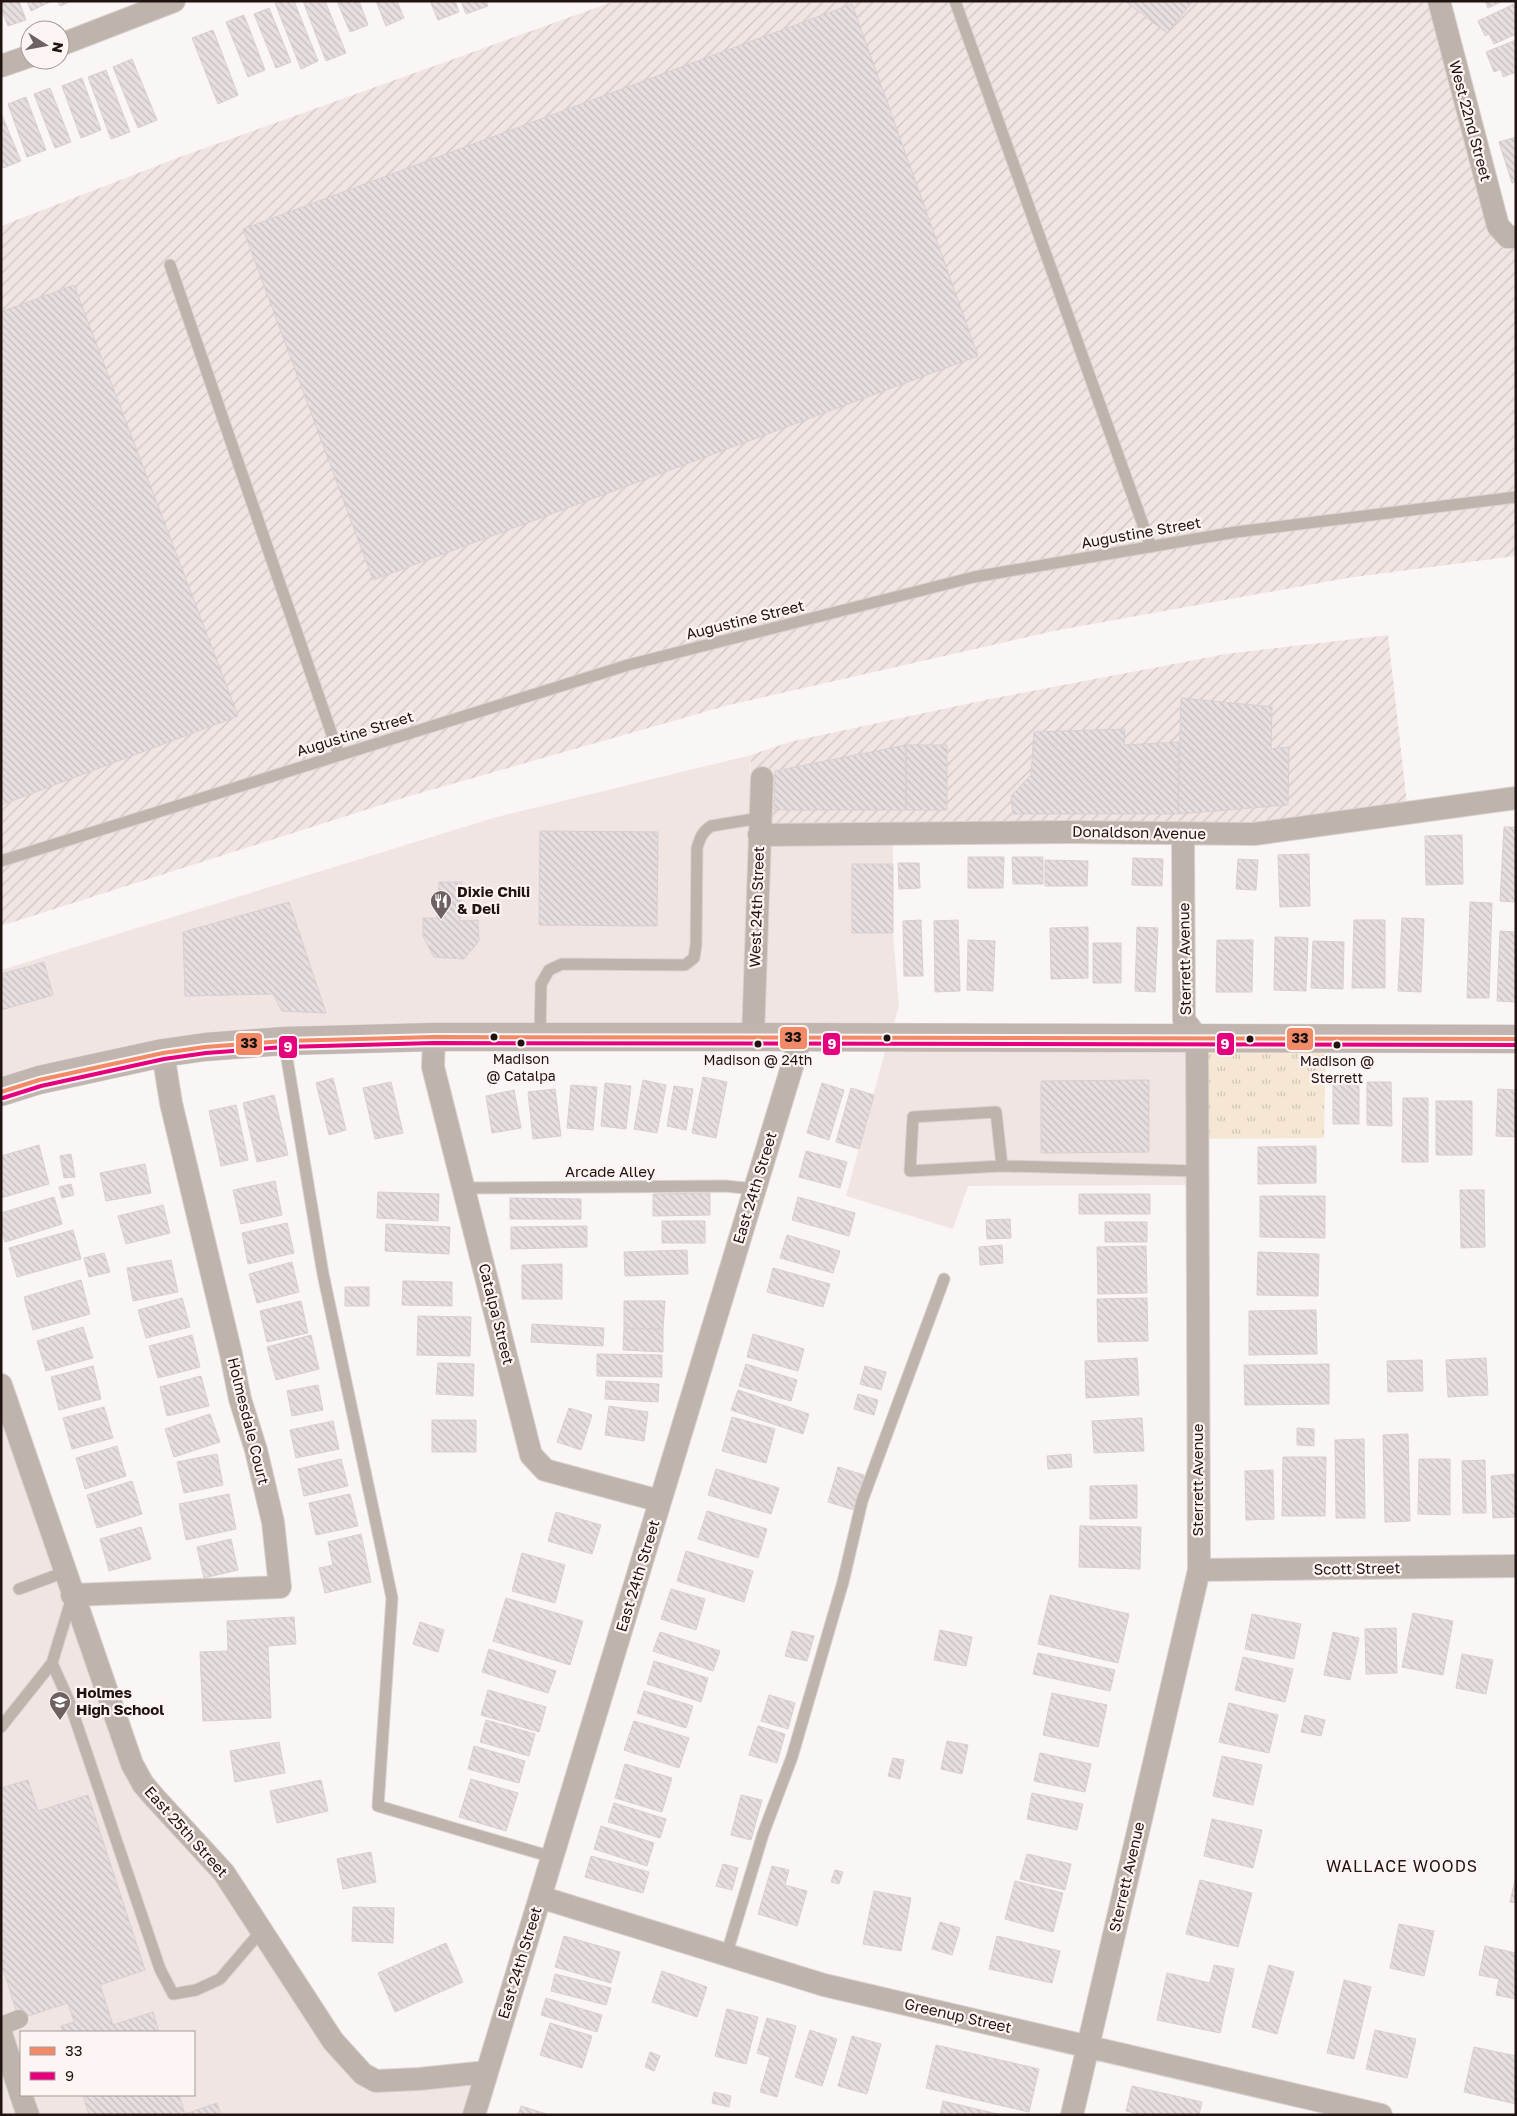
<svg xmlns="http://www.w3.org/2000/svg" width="1517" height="2116" viewBox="0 0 1517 2116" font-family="'Golos Text',sans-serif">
<defs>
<pattern id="industrial-furrows" width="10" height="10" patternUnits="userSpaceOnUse" patternTransform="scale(1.25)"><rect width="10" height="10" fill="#f1e5e3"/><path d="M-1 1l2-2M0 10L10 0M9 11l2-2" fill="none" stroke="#cec4c2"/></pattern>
<pattern id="park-tufts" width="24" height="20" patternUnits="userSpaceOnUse" patternTransform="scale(1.25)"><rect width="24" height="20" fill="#f6e7d4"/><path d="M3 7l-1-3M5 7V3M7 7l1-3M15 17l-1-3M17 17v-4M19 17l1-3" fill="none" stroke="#d3c5b5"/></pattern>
<pattern id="building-back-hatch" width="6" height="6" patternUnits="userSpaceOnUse" patternTransform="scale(1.25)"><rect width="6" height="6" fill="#e7dedf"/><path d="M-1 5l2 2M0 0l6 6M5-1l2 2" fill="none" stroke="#c6bebe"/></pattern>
</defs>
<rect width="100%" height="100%" fill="#fbf6f6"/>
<path fill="#f1e5e3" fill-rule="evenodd" d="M751 755 750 778 893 835V933L899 1006 890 1037H1197V1185L968 1186 953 1229 846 1196 889 1037 284 1041 1 1092V970L493 818Z
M1 1385 132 1764 363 2075 487 2072 474 2115H1ZM21 2032H194V2095H21Z"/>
<path fill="url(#industrial-furrows)" d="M615 1H1439L1498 226 1516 237V556L1347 578 1054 631 729 705 403 798 1 926V226L180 157Z
M1388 635 1408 813 1254 834 750 839 751 755 789 742 985 700 1226 654Z"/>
<path fill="url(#park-tufts)" d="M1197 1037 1326 1038 1324 1138 1197 1139Z"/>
<path fill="url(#building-back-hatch)" stroke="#d8cfd1" d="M1 1H19L26 20 8 26 1 8Z
M27 1H52L31 11Z
M58 1H72L60 6Z
M279 1H294L318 61 301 69 275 3Z
M303 1H325L346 53 326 61Z
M337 1H359L368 25 350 32Z
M376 1H397L404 18 386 26Z
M430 1H455L459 12 438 20Z
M461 1H486L488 6 466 14Z
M1125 1H1193L1167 33Z
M1485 1H1503L1488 8Z
M1516 3V34L1494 44 1489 34 1485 36 1478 21Z
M852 4 978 356 373 580 243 229Z
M269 8 291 62 276 68 254 14Z
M244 15 265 70 248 77 226 22Z
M213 30 238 95 218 104 192 38Z
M1516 40V72L1503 77 1501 69 1494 72 1486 52Z
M132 59 157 120 138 128 113 67Z
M106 70 130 132 111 139 88 77Z
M82 78 101 130 81 138 62 86Z
M50 88 71 142 55 148 34 94Z
M26 97 46 150 27 157 8 104Z
M1 113 21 161 3 168 1 164Z
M1516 137V182L1512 183 1499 142Z
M74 285 238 716 1 805V312Z
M1181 698 1272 707 1271 749 1289 747 1288 805 1178 814Z
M1125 729 1124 745 1179 742 1178 814H1013L1011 796 1031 775 1034 732Z
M906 745V810H774L775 771Z
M906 745H947V810H906Z
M1504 827H1516V902L1500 901Z
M540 831 658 832 657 926 539 925Z
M1462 835 1463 884 1426 885 1425 836Z
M1309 854 1310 906 1280 907 1278 855Z
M968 857H1004L1003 888H968Z
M1012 857H1043V884H1013Z
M1133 858 1163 859 1162 886 1132 885Z
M1238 859 1258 860 1256 890 1236 889Z
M1045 860 1088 861 1087 886H1045Z
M898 863H919L920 888 899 889Z
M852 864H893V933H852Z
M439 882H462L460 921 478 920 479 941 464 959 434 957 423 936V918H437Z
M289 902 326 1013 282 1011 273 994 185 996 183 932Z
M1470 902 1492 903 1489 998H1467Z
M1402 918 1424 919 1421 992 1398 991Z
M921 920 923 976H904L903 921Z
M958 920 960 991 935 992 934 921Z
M1354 920H1385V988H1352Z
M1088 927V978L1051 979 1050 928Z
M1137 927 1158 928 1155 992 1135 991Z
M1500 931 1516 932V1002L1497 1001Z
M1275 937 1308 938 1306 991 1274 990Z
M968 940 995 941 993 991 967 990Z
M1217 940H1253L1252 992H1216Z
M1313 941 1344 942 1343 989 1311 988Z
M1093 943H1121V983H1093Z
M44 962 53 995 1 1010V974Z
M703 1077 727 1082 716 1138 692 1133Z
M333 1078 346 1130 329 1135 316 1083Z
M643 1080 666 1085 657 1133 634 1129Z
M1149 1080V1152L1041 1153V1081Z
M1333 1081H1359V1124H1333Z
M391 1082 403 1133 375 1139 363 1088Z
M1367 1082H1391L1392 1126 1367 1125Z
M605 1083 631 1086 626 1129 601 1126Z
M822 1083 844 1090 829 1140 807 1133Z
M571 1085 597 1087 593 1130 567 1128Z
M674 1086 693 1089 686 1130 667 1126Z
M851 1088 874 1095 859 1149 836 1142Z
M555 1089 561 1136 533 1139 528 1092Z
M1498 1089 1516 1090V1137L1496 1136Z
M514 1090 521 1128 492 1133 486 1096Z
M274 1095 288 1155 257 1162 243 1103Z
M1403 1098H1428V1162H1402Z
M1436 1101H1472V1155H1436Z
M236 1105 248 1160 221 1166 209 1111Z
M39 1145 49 1184 1 1198V1156Z
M1316 1146V1183L1258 1184V1147Z
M806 1151 847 1162 840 1188 799 1177Z
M71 1154 75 1177 64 1178 60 1156Z
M145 1164 151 1193 106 1201 100 1173Z
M275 1181 282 1215 241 1224 233 1190Z
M71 1184 74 1195 62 1198 59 1187Z
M1460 1190H1484L1485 1247 1461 1248Z
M378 1192 439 1194 438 1221 377 1218Z
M710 1193V1215L653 1216V1194Z
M1079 1194H1150V1214H1079Z
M1260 1196H1325V1238L1260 1237Z
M54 1197 62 1224 5 1242 1 1228V1213Z
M798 1197 855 1213 849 1236 792 1220Z
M510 1198 581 1199V1219H510Z
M163 1205 170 1233 126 1244 118 1216Z
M1010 1219 1011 1238 987 1239 986 1220Z
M662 1221H705V1243H662Z
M1105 1222H1147V1242H1105Z
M287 1223 294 1253 248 1264 242 1233Z
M386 1224 450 1227 449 1254 385 1251Z
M587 1226V1247L511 1249V1227Z
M73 1230 81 1259 17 1277 9 1248Z
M787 1235 840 1251 833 1273 780 1258Z
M1002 1245 1003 1263 980 1265 979 1247Z
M1146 1246 1147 1293 1098 1294 1097 1247Z
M687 1250 688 1274 625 1276 624 1252Z
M1258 1252 1319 1254 1318 1296 1257 1295Z
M104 1253 110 1272 89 1277 84 1258Z
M171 1260 178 1292 133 1301 127 1268Z
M292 1262 299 1292 257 1303 249 1274Z
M562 1264V1299H522V1265Z
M773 1268 830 1284 823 1307 767 1292Z
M81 1280 90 1314 33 1330 24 1297Z
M403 1281 452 1282V1306L402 1305Z
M345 1287H369V1306H345Z
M182 1298 190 1327 146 1338 138 1310Z
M1147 1298 1148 1341 1098 1342 1097 1299Z
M301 1301 308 1333 267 1342 260 1311Z
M624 1301H665L663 1329 624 1328Z
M1316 1310 1317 1354 1249 1355V1311Z
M418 1316 471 1317 470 1356 417 1355Z
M532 1324 604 1328 603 1346 531 1342Z
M83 1327 93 1358 46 1371 37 1341Z
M624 1328 663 1329V1352L623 1350Z
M753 1334 804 1349 798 1371 747 1357Z
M192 1335 200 1367 158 1378 149 1346Z
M311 1335 319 1369 276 1380 267 1347Z
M597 1354 662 1355V1377L597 1376Z
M1137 1358 1139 1395 1086 1398 1085 1361Z
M1486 1358 1488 1395 1448 1397 1446 1360Z
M1422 1360 1423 1391 1388 1392 1387 1361Z
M438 1363 474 1364 473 1396 436 1394Z
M746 1364 797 1380 791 1401 739 1386Z
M1329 1364V1404L1245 1405 1244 1365Z
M93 1366 101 1399 59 1410 51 1377Z
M865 1366 886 1372 881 1390 860 1384Z
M201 1376 209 1406 167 1416 160 1387Z
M606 1381 659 1384 658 1402 605 1399Z
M318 1385 323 1410 292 1416 287 1391Z
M738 1390 809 1414 803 1434 731 1410Z
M858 1394 878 1400 874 1415 854 1409Z
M609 1406 648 1412 644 1441 605 1435Z
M104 1407 113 1438 72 1449 63 1418Z
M569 1408 592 1415 581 1450 557 1442Z
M210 1414 220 1442 174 1457 165 1429Z
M732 1417 775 1429 766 1463 722 1451Z
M1142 1418 1144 1451 1094 1453 1092 1421Z
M432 1420H476V1452H432Z
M333 1421 339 1449 296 1458 290 1430Z
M1297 1428 1314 1429V1446L1297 1445Z
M1408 1434 1410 1521 1385 1522 1383 1435Z
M1364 1439 1365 1518H1336L1335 1440Z
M117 1446 126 1476 85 1489 76 1458Z
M217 1454 223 1485 184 1493 177 1462Z
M1071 1454 1072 1467 1048 1469 1047 1456Z
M1283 1457H1326L1325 1516H1282Z
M341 1459 348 1486 304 1496 298 1469Z
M1419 1459H1450V1515L1418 1514Z
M1485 1460 1486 1513H1463L1462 1461Z
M838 1467 864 1475 854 1510 828 1502Z
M716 1469 779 1488 771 1514 708 1495Z
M1273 1470 1274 1519 1246 1520 1245 1471Z
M1516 1474V1517L1493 1518 1491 1476Z
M132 1481 142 1514 97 1528 87 1495Z
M1137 1485V1518L1090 1519V1486Z
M229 1494 236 1529 186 1540 179 1504Z
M350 1494 358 1526 316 1535 309 1503Z
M707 1511 767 1529 758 1558 698 1539Z
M556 1512 601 1525 592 1554 548 1541Z
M1080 1526 1141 1527 1140 1569 1079 1567Z
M141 1527 151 1559 109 1571 100 1539Z
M361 1534 371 1582 325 1593 319 1568 333 1565 328 1542Z
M231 1539 238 1570 204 1578 197 1547Z
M686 1551 753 1571 744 1602 677 1581Z
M522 1553 565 1565 555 1603 512 1591Z
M671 1589 705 1599 696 1630 661 1619Z
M1050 1595 1129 1614 1118 1663 1038 1644Z
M506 1598 583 1621 570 1665 493 1641Z
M1413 1613 1453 1621 1443 1675 1402 1667Z
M1252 1614 1301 1624 1294 1659 1245 1649Z
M294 1617 296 1644 268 1646 271 1718 203 1721 200 1652 228 1651 227 1621Z
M420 1622 444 1630 438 1652 413 1644Z
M1396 1628 1397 1673 1366 1674 1365 1629Z
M940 1630 972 1637 966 1666 934 1660Z
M792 1631 814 1636 807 1661 785 1656Z
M660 1632 720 1651 713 1671 653 1651Z
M1333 1632 1359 1638 1350 1680 1324 1675Z
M489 1649 556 1671 548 1693 482 1672Z
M1038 1653 1115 1670 1110 1691 1033 1674Z
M1462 1654 1493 1660 1486 1694 1456 1688Z
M1243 1657 1293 1669 1285 1702 1235 1690Z
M654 1661 708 1678 701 1702 647 1684Z
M488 1690 546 1707 539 1732 481 1715Z
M644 1691 693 1706 686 1728 637 1713Z
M1052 1693 1107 1705 1098 1747 1043 1735Z
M769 1695 795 1703 788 1729 761 1721Z
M1229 1703 1278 1715 1269 1753 1219 1742Z
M1305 1715 1325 1720 1321 1736 1301 1732Z
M486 1720 535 1734 529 1756 480 1742Z
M634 1721 689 1738 679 1768 624 1750Z
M758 1726 785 1734 777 1763 749 1755Z
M947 1741 968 1745 962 1774 941 1769Z
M279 1742 285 1773 235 1782 230 1751Z
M474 1746 525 1761 519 1783 468 1769Z
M1040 1753 1091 1764 1085 1792 1034 1781Z
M1222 1756 1262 1765 1253 1805 1213 1796Z
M893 1758 904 1760 900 1779 888 1776Z
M625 1764 672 1778 662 1812 615 1798Z
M471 1779 518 1793 506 1831 459 1817Z
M28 1780 38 1811 88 1795 145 1970 100 1985 113 2025 153 2012 159 2032H63L61 2026 74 2022 68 2003 19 2019 1 1963V1788Z
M321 1780 328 1811 277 1823 270 1791Z
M1032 1793 1083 1804 1077 1830 1027 1819Z
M741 1795 762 1800 751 1840 731 1835Z
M614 1803 666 1819 660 1838 608 1822Z
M1212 1819 1262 1830 1253 1868 1204 1856Z
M601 1826 654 1843 647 1866 594 1849Z
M371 1852 376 1882 343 1889 337 1859Z
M1027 1854 1071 1864 1065 1890 1020 1879Z
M591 1856 649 1872 643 1893 585 1877Z
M723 1864 738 1868 732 1890 716 1886Z
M772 1866 789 1870 785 1885 807 1891 797 1926 758 1914Z
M835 1870 843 1872 839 1884 831 1882Z
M1516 1876V1903L1510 1902Z
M1200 1880 1252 1893 1238 1947 1186 1934Z
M1015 1881 1063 1893 1053 1932 1005 1919Z
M874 1891 911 1898 901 1951 863 1944Z
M353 1907 394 1908 393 1943 352 1941Z
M940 1922 960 1928 952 1955 932 1949Z
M1399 1924 1434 1931 1424 1976 1390 1968Z
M564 1936 620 1952 611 1983 555 1967Z
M997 1936 1060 1951 1052 1983 989 1969Z
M446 1943 463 1982 395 2012 378 1973Z
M1485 1946 1516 1953V1999L1496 1995 1499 1979 1479 1975Z
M1214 1965 1234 1969 1220 2033 1157 2020 1167 1973 1210 1983Z
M1269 1965 1294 1972 1277 2034 1252 2027Z
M662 1971 707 1987 697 2017 652 2002Z
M555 1974 611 1988 606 2005 551 1991Z
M1344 1980 1371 1987 1354 2059 1327 2053Z
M546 1998 602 2015 597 2032 541 2015Z
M727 2009 758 2017 746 2064 715 2056Z
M767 2018 796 2026 777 2097 760 2092 770 2057 757 2053Z
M550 2023 592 2036 582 2068 540 2055Z
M810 2030 837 2039 822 2086 795 2077Z
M1375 2030 1416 2039 1407 2078 1366 2069Z
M852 2036 881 2044 867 2094 838 2086Z
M936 2045 1039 2069 1029 2112 926 2088Z
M1474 2047 1516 2056V2104L1464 2092Z
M650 2052 660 2056 654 2071 645 2067Z
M1132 2086 1202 2102 1199 2115H1144L1126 2111Z
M714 2092 731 2096 729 2107 712 2103Z
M83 2095H179L185 2114 217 2103 221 2115H89Z
M943 2101 1002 2115H940Z
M521 2106 550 2115H518Z"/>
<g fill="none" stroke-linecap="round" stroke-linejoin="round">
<g stroke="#d7d3d2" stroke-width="13">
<path id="service" d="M955 1 1151 547
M170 265 339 755
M1 861 628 665 974 577 1236 532 1516 497
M540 1037 541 984 549 970 562 964 685 965 694 958 696 945 697 848C700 838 702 832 711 826L760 818
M284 1041 323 1274 392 1598 378 1806 552 1857
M1002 1166 996 1112 913 1117 910 1171 1002 1166 1197 1171
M464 1188 725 1186 755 1189
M19 1589 65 1572
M52 1663 69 1701 160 1969 173 1994 196 1990 220 1979 262 1930
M1 1727 52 1663 72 1597
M726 1956 763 1834 792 1757 843 1582 862 1501 944 1279"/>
</g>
<g stroke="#d7d3d2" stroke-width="19">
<path id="pedestrian" d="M1 2026 19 2019"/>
</g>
<g stroke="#d7d3d2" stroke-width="24">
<path id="minor" d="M1439 1 1498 226 1508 237H1516
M60 45 174 1
M1 66 30 56
M759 835 1069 832 1254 834 1516 798
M434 1037 433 1067 531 1455 545 1470 660 1501
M753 1037 762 778
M1 1385 132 1764 143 1784 155 1798 224 1873 333 2041 363 2074 376 2081 419 2079 487 2072
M1199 1570 1516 1566
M72 1595 280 1587 273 1522 256 1450 240 1399 231 1354 171 1103 163 1053
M540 1897 824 1985 1381 2115
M1 2033 21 2095
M21 2095 28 2115
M474 2115 801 1037
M1072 2115 1199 1570 1197 1037 1184 1020 1183 835"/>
</g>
<g stroke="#d7d3d2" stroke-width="29">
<path id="primary" d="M1 1092 39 1080 163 1053 205 1047 284 1041 434 1037H753L1516 1039"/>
</g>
<use href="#service" stroke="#bfb4ac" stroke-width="11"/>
<use href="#pedestrian" stroke="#bfb4ac" stroke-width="18"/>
<use href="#minor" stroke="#bfb4ac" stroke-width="22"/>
<use href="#primary" stroke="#c0b5af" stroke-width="28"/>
<g stroke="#fdf5f4" stroke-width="8">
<path id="bus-1" d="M1 1092 39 1080 163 1053 205 1047 284 1041 434 1037 1516 1039"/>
</g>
<g stroke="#fdf5f4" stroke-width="8">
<path id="bus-2" d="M3 1098 41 1086 164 1059 206 1053 284 1047 434 1043 1516 1045"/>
</g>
<use href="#bus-1" stroke="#f28a67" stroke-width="4"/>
<use href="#bus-2" stroke="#e5007d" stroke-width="4"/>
</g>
<defs>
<g id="restaurant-pin" transform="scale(1.125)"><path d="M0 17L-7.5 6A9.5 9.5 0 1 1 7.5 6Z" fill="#6d6261" stroke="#fdf5f4"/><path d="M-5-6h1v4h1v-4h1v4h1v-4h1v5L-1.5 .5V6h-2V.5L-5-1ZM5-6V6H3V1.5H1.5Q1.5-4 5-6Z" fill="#fff"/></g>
<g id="school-pin" transform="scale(1.125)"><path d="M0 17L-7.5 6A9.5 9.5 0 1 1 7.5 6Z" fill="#6d6261" stroke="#fdf5f4"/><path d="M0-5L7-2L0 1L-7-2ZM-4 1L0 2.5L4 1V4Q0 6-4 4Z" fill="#fff"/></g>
</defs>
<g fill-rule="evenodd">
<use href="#restaurant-pin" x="441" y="901"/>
<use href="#school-pin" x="60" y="1702"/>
</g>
<g fill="#201311" stroke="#fdf5f4" stroke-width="2">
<circle cx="494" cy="1037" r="4.5"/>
<circle cx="887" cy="1038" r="4.5"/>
<circle cx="1250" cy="1039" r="4.5"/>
<circle cx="521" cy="1043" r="4.5"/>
<circle cx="758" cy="1044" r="4.5"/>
<circle cx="1337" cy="1045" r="4.5"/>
</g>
<g text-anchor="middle" stroke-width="4.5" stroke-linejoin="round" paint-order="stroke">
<g font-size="14" fill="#201311" stroke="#fdf5f4">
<text x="521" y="1064">Madison<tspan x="521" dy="17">@ Catalpa</tspan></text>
<text x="758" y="1065">Madison @ 24th</text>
<text x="1337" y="1066">Madison @<tspan x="1337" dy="17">Sterrett</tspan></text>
</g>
<g font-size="15" fill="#201311" stroke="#fdf5f4">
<text transform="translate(1470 121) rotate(75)" y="5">West 22nd Street</text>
<text transform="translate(1141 533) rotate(-10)" y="5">Augustine Street</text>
<text transform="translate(745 620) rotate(-14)" y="5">Augustine Street</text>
<text transform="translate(355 734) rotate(-17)" y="5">Augustine Street</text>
<text transform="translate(1139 833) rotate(1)" y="5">Donaldson Avenue</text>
<text transform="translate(757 907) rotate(-88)" y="5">West 24th Street</text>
<text transform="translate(1185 959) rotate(-91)" y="5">Sterrett Avenue</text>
<text x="610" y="1177">Arcade Alley</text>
<text transform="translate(755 1188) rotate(-73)" y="5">East 24th Street</text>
<text transform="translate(496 1314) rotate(76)" y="5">Catalpa Street</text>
<text transform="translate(248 1421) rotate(76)" y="5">Holmesdale Court</text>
<text transform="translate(1198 1480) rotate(-90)" y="5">Sterrett Avenue</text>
<text transform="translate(1357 1569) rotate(-1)" y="5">Scott Street</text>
<text transform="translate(638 1576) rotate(-73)" y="5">East 24th Street</text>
<text transform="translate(186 1832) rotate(48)" y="5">East 25th Street</text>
<text transform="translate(1127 1877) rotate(-77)" y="5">Sterrett Avenue</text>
<text transform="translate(520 1963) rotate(-73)" y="5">East 24th Street</text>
<text transform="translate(958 2016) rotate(13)" y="5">Greenup Street</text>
</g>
<g font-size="15" font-weight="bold" fill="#201311" stroke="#fdf5f4" text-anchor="start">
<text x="457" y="897">Dixie Chili<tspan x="457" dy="17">&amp; Deli</tspan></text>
<text x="76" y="1698">Holmes<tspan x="76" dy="17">High School</tspan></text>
</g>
<g font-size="16" letter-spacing="1" fill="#201311" stroke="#fdf5f4">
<text x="1402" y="1872">WALLACE WOODS</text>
</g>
</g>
<g stroke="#fdf5f4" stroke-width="2">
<rect x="779" y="1026" width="29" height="24" rx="5" fill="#f28a67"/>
<rect x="1286" y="1027" width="28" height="24" rx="5" fill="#f28a67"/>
<rect x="235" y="1032" width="28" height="24" rx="5" fill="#f28a67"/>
<rect x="822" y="1032" width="19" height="24" rx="5" fill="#e5007d"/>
<rect x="1216" y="1032" width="19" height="24" rx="5" fill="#e5007d"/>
<rect x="278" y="1035" width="20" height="24" rx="5" fill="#e5007d"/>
</g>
<g font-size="14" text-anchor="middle" font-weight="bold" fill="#fff">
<text x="832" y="1049">9</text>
<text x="1225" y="1049">9</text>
<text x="288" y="1052">9</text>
</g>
<g font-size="14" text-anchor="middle" font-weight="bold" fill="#111">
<text x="793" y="1042">33</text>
<text x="1300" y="1043">33</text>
<text x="249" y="1048">33</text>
</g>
<rect width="1517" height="2116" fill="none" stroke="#201311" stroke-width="5"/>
<rect x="20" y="2031" width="175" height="65" fill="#fdf5f4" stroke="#a59b99"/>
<rect x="30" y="2047" width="25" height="8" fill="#f28a67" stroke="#a59b99"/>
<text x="65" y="2056" font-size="15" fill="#201311">33</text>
<rect x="30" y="2072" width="25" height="8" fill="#e5007d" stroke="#a59b99"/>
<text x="65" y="2081" font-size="15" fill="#201311">9</text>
<g transform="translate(45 45) rotate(101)"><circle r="24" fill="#fdf5f4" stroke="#a59b99"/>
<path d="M0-4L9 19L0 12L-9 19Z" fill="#6d6261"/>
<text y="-8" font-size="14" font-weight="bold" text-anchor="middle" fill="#201311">N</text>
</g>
</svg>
